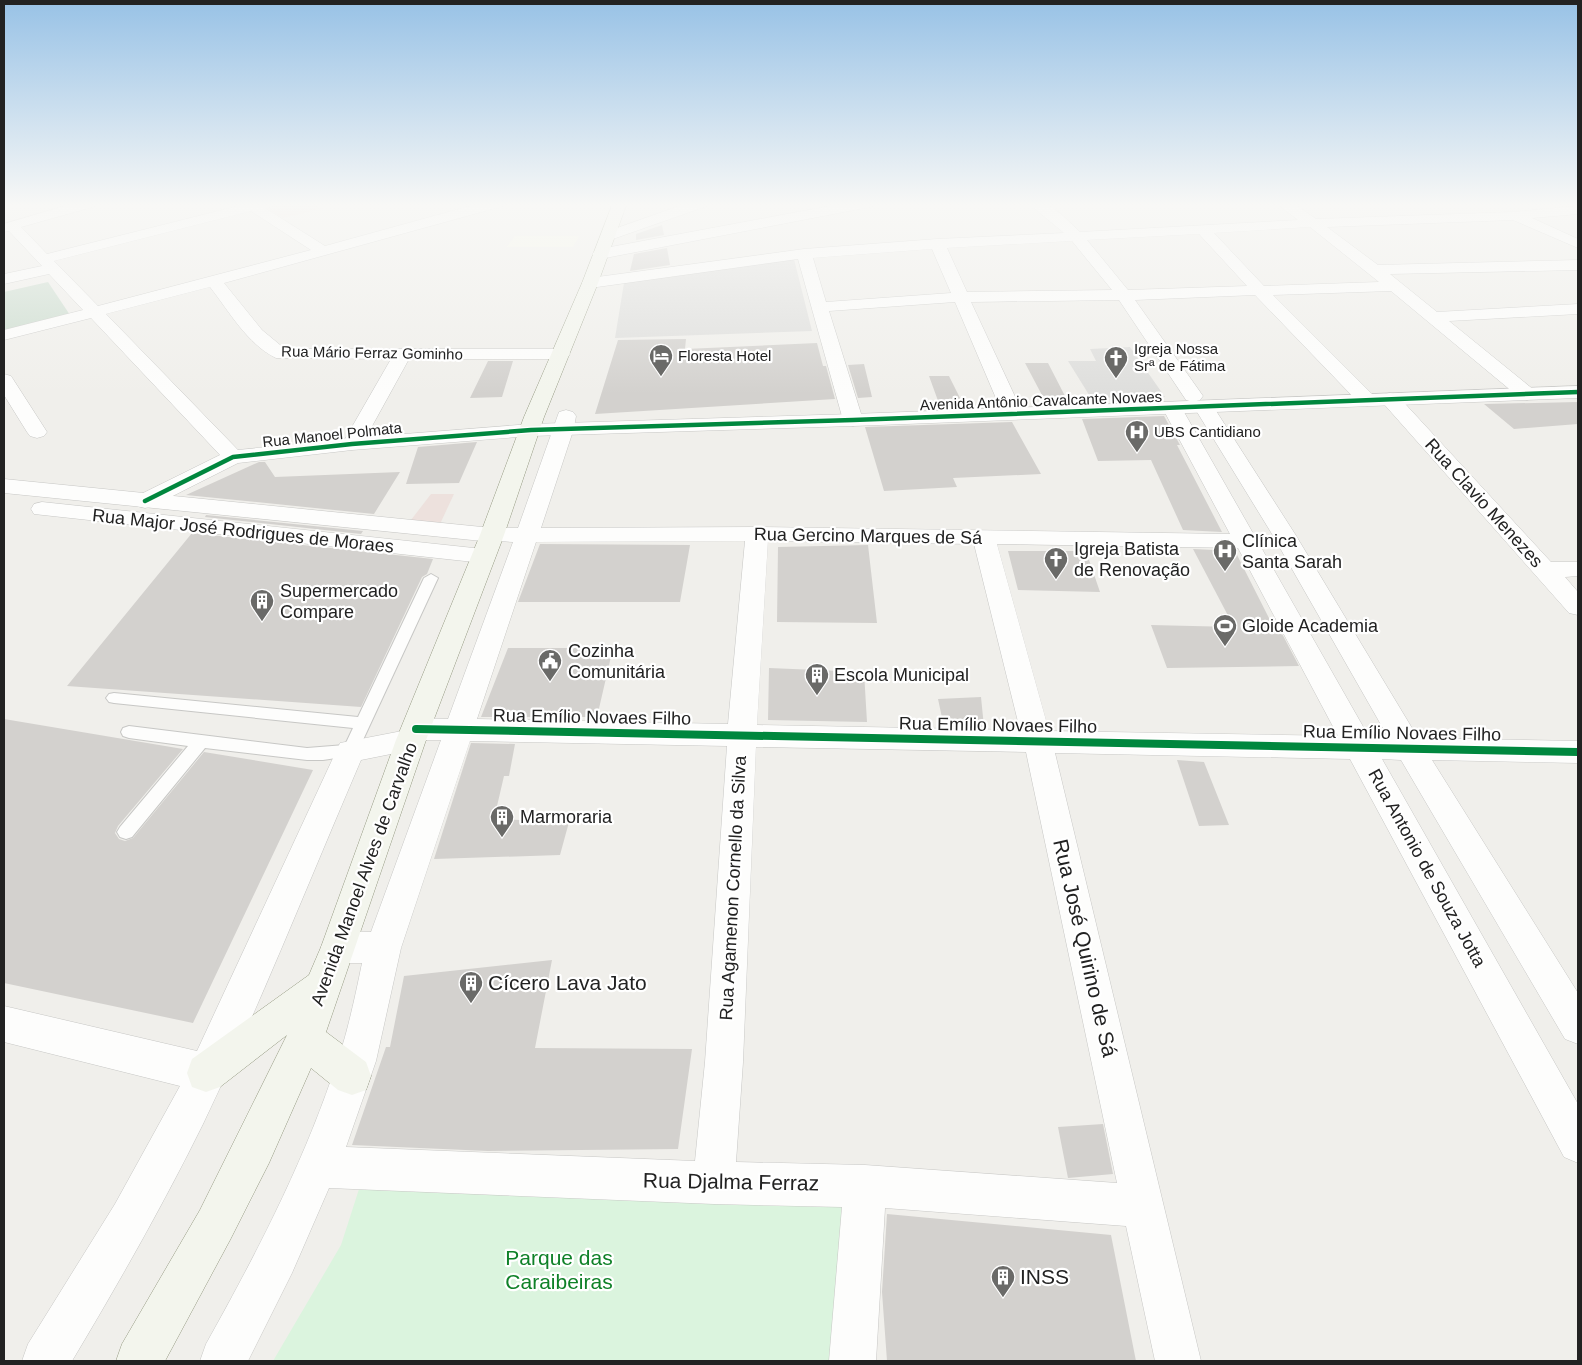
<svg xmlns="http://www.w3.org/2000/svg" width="1582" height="1365" viewBox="0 0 1582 1365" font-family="Arial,sans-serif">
<rect width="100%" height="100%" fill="#f0efeb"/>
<path fill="#ede1dd" d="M281 203H313L321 209 283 218 265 207Z
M431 494H454L440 524 411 520Z"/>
<path fill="#f6f7e8" d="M515 236H579L573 247H507Z"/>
<path fill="#dededc" d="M794 259 812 331 615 338 624 283Z
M1130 347 1165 397 1091 398 1068 361H1096L1090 349Z"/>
<path fill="#cadbcd" d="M48 282 72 318 4 334V292Z"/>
<path fill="#dbf4de" d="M360 1186 862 1206 839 1361H273L341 1245Z"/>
<path fill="#d3d1ce" d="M662 225 664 235 636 240V234Z
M667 248 670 265 630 271 634 254Z
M686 339 685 349 817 343 823 366H826L835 399 595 414 618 340Z
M488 361H513L502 397 470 398Z
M1025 363H1048L1065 396 1043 397Z
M864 364 872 397 858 398 848 365Z
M929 376H949L965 408 941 409Z
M1578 402V424L1514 429 1484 404Z
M1164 416 1180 445H1177L1222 532 1183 530 1151 460 1098 461 1082 419Z
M1012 422 1041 474 953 478 957 487 884 491 865 427Z
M477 442 459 483 406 484 418 447Z
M259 462H265L275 477 400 472 374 514 186 495Z
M206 515 363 531 361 534 205 517Z
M192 533 433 559 427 574 422 577 361 707 67 686Z
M540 544 690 545 680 602H518Z
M868 545 877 623 777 622 778 547Z
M1193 549 1235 551 1274 628H1279L1299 666 1167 668 1151 625 1234 627Z
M1008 551H1086L1100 592 1018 590Z
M508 648H613L597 717H481Z
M769 668 864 672 867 722 768 720Z
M981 697 984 727H944L938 699Z
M4 719 183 749 118 826 115 833 119 839 125 841 133 838 204 752 313 770 193 1023 4 983Z
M471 743 515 744 509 776H504L494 819 569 822 560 855 434 859Z
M1177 760 1204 762 1229 825 1199 826Z
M552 960 535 1048 692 1049 678 1149 488 1151 352 1145 386 1047H390L404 976Z
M1103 1124 1113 1174 1068 1178 1058 1127Z
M887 1214 1111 1235 1136 1361H887L882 1292Z"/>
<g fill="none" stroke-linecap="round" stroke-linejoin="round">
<g stroke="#c7c7c5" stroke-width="2">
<path id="service" d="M431 574 438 578 356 755 323 760H307L205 748 132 837 126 839 120 837 117 832 120 827 188 746 129 738 123 736 121 732 123 728 129 726 307 748 345 745 353 728 114 703 109 702 106 698 109 694 114 693 358 717 424 578Z"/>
</g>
<g stroke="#c7c7c5" stroke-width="1">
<path id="minor" d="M75 203H98L96 206 21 227 47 254 250 203H275L273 206 265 208 325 246 481 203H505L503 206 224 283 262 330 285 349H561L567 350 570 354 567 358 561 359H409L366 437 531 424 538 426 541 430 538 434 531 436 352 450 238 463 153 506 145 508 137 506 134 501 137 496 220 455 91 318 4 340V330L83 310 49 274 4 284V274L42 266 9 231 4 232V224ZM251 211 311 250 98 306 54 261ZM210 287C229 311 247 344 276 358L391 359 345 439 238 450 106 314Z
M688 203H709L707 206 613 239H603L601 236 603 233Z
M846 203H877L870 207 600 259 595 257 592 254 595 251 600 249Z
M1028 203H1045L1061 214 1080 232 1298 220 1276 203H1293L1316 219 1513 212 1578 206V214L1532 218 1578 239V248L1513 220 1327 227 1378 265 1578 260V270L1390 274 1437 312 1578 304V314L1449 321 1534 390 1537 394 1534 398 1527 400 1520 398 1391 291 1273 295 1374 396 1377 400 1374 404 1367 406 1360 404 1255 295 1135 300 1203 396 1200 400 1193 402 1186 400 1119 300 971 302 1018 403 1015 407 1008 409 1001 407 998 403 955 302 829 311 863 420 860 424 853 426 846 424 843 420 798 259 590 288 584 286 582 283 584 280 590 278 804 249 937 239 1064 233ZM1310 227 1379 282 1264 286 1214 233ZM1199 234 1247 286 1128 290 1087 240ZM1072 241 1112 290 967 292 947 248ZM932 249 951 293 826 302 813 258Z
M4 374 11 376 47 432 44 436 37 438 30 436 27 432 4 395Z
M1390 393 1397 395 1551 562H1578V576L1565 577 1578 592V615L1569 613 1383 403 1380 399 1383 395Z
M1204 401 1211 403 1295 534 1418 738 1578 741V763L1432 760 1578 993V1044L1565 1039 1401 760 1382 759 1578 1104V1163L1564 1157 1350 759 1055 753 1201 1361H1155L1126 1226 885 1208 876 1361H829L842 1207 714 1204 329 1188 292 1273 248 1361H200L206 1344C254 1258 300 1170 332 1077 346 1040 354 1002 362 963H339L327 958 321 947 327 936 339 931 371 932 441 740H426L421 748 361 760C309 881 260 1005 203 1124 163 1205 118 1284 72 1361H22L28 1344 115 1204 180 1086 4 1042V1006L197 1051 340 743 402 731 406 721 416 718 448 719 513 542 484 540 480 535 484 530 492 528H518L559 412 566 410 573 412 576 416 574 428 541 528 757 527 1230 534 1163 409 1166 405 1173 403 1180 405 1369 737H1388L1272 534 1194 407 1197 403ZM745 541 728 724 477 719 536 542ZM768 541 974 544 1020 730 757 725ZM997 544 1238 548 1338 736 1049 731ZM470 741 727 746 705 1062 695 1161 346 1147 376 1061 401 948ZM756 747 1026 752 1117 1183 865 1165 736 1162 743 1062Z"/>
</g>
<g stroke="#c7c7c5" stroke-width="1">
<path id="tertiary" d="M1578 386V398L853 426 531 436 524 434 521 430 524 426 531 424 853 414Z
M4 479 492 528 500 530 504 535 500 540 492 542 4 493Z
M42 502 483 549 491 551 495 556 491 561 483 563 34 514 31 509 34 504Z"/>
</g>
<g stroke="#959a82" stroke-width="1">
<path id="secondary" d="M613 203H627L598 283 544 417 504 535 426 740 326 1032 366 1062 371 1076 366 1090 352 1095 338 1090 311 1068 269 1163 230 1240 165 1361H116L122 1344 200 1210 287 1035 220 1087 206 1092 192 1087 187 1073 192 1059 309 975 321 947 396 740 480 535 524 417 582 283Z"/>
</g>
<use href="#service" fill="#fdfdfc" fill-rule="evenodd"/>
<use href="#minor" fill="#fdfdfc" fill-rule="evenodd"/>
<use href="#tertiary" fill="#fdfdfc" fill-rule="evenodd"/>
<use href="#secondary" fill="#f3f5ed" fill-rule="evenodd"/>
<g stroke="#fff" stroke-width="7">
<path id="cycleway-far1" d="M145 501 233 457 352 444 531 430 853 420 1578 392"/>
</g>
<g stroke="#fff" stroke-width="11">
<path id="cycleway" d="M416 729 1578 752"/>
</g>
<use href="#cycleway-far1" stroke="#00873e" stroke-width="4.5"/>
<use href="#cycleway" stroke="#00873e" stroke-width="8"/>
</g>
<linearGradient id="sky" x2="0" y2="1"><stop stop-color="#98c2e6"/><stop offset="0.52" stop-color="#f8f8f6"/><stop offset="1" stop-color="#f8f8f6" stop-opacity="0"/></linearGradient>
<rect width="1582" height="394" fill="url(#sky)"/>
<defs>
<g id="hotel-pin" transform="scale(1.25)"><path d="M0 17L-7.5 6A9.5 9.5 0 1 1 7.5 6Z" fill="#6a6a68" stroke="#fff"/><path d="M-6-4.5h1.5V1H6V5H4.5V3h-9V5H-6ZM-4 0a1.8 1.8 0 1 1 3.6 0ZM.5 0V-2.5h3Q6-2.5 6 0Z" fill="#fff"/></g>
<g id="church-pin" transform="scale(1.25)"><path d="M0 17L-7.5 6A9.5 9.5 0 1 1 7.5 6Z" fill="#6a6a68" stroke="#fff"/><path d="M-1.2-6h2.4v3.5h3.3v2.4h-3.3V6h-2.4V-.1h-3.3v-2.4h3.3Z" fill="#fff"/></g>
<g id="hospital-pin" transform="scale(1.25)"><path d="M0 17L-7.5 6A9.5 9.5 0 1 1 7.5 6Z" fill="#6a6a68" stroke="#fff"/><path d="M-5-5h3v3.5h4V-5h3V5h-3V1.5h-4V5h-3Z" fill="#fff"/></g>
<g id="building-pin" transform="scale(1.25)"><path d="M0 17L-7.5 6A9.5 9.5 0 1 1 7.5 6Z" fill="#6a6a68" stroke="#fff"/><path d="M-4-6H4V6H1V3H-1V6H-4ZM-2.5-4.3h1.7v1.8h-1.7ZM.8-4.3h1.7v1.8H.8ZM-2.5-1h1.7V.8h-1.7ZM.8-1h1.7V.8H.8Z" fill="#fff"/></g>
<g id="stadium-pin" transform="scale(1.25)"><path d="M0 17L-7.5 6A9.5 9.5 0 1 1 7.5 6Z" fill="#6a6a68" stroke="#fff"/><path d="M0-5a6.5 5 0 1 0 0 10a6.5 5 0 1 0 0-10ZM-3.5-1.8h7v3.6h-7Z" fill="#fff"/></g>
<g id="civic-pin" transform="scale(1.25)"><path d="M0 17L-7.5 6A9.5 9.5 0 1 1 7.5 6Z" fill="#6a6a68" stroke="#fff"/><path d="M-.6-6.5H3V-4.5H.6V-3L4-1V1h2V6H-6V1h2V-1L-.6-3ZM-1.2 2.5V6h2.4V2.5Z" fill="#fff"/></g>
</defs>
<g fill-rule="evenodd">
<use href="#hotel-pin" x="661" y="356"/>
<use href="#church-pin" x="1116" y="358"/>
<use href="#hospital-pin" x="1137" y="432"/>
<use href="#hospital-pin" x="1225" y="551"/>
<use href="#church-pin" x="1056" y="559"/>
<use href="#building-pin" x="262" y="601"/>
<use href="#stadium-pin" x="1225" y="626"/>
<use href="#civic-pin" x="550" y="661"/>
<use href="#building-pin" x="817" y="675"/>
<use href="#building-pin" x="502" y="817"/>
<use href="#building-pin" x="471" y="983"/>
<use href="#building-pin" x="1003" y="1277"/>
</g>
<g text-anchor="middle" stroke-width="4.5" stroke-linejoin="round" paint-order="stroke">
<g font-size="15" fill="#222" stroke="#fff" text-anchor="start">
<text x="1134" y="354">Igreja Nossa<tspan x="1134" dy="17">Srª de Fátima</tspan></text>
<text x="678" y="361">Floresta Hotel</text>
<text x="1154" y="437">UBS Cantidiano</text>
</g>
<g font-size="15" fill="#222" stroke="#fff">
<text transform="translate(372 353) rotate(1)" y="5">Rua Mário Ferraz Gominho</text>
<text transform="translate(1041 401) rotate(-2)" y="5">Avenida Antônio Cavalcante Novaes</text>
<text transform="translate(332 435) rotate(-6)" y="5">Rua Manoel Polmata</text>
</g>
<g font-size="18" fill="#222" stroke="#fff">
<text transform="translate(1484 503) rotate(48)" y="6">Rua Clavio Menezes</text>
<text transform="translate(243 531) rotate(6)" y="6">Rua Major José Rodrigues de Moraes</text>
<text transform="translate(868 536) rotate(1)" y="6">Rua Gercino Marques de Sá</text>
<text transform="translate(592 717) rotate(1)" y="6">Rua Emílio Novaes Filho</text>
<text transform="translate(998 725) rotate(1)" y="6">Rua Emílio Novaes Filho</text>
<text transform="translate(1402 733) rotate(1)" y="6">Rua Emílio Novaes Filho</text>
<text transform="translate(1427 868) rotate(61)" y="6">Rua Antonio de Souza Jotta</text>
<text transform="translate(364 874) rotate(-70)" y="6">Avenida Manoel Alves de Carvalho</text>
<text transform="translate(733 888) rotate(-87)" y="6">Rua Agamenon Cornello da Silva</text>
</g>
<g font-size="18" fill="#222" stroke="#fff" text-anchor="start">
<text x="1242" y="547">Clínica<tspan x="1242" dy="21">Santa Sarah</tspan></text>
<text x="1074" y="555">Igreja Batista<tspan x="1074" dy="21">de Renovação</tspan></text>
<text x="280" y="597">Supermercado<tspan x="280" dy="21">Compare</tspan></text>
<text x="1242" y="632">Gloide Academia</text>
<text x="568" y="657">Cozinha<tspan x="568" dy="21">Comunitária</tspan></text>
<text x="834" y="681">Escola Municipal</text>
<text x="520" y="823">Marmoraria</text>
</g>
<g font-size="21" fill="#222" stroke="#fff">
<text transform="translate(1085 948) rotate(77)" y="7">Rua José Quirino de Sá</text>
<text transform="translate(731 1182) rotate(1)" y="7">Rua Djalma Ferraz</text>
</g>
<g font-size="21" fill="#222" stroke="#fff" text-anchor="start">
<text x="488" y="990">Cícero Lava Jato</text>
<text x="1020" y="1284">INSS</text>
</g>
<g font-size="21" fill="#0f8128" stroke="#fff">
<text x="559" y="1265">Parque das<tspan x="559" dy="24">Caraibeiras</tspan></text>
</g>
</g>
<rect width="1582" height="1365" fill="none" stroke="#222222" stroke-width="10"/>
</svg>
